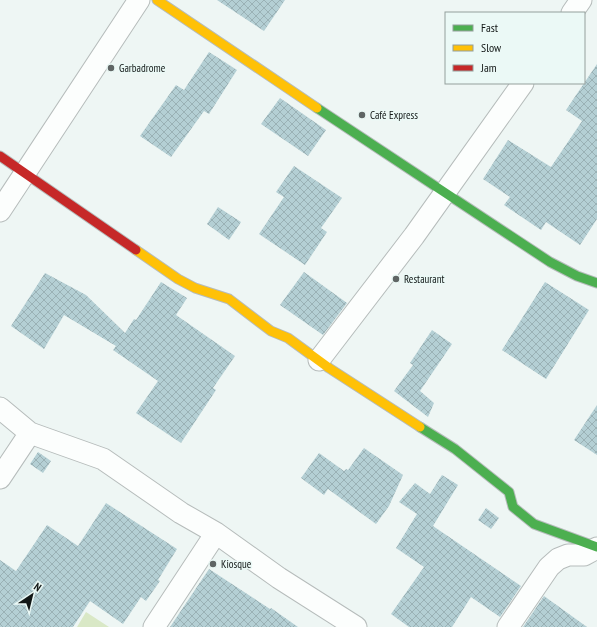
<svg xmlns="http://www.w3.org/2000/svg" width="597" height="627" viewBox="0 0 597 627" font-family="'PT Sans Narrow',sans-serif">
<defs>
<pattern id="building-cross-hatch" width="8" height="8" patternUnits="userSpaceOnUse"><rect width="8" height="8" fill="#b4cfd4"/><path d="M0 0l8 8M0 8l8-8" fill="none" stroke="#9ab1b5"/></pattern>
</defs>
<rect width="100%" height="100%" fill="#eef6f4"/>
<path fill="#d9e8c6" d="M86 612 109 627H77Z"/>
<path fill="url(#building-cross-hatch)" d="M217 0H285L264 31Z
M209 52 237 70 209 114 204 111 171 157 140 136 176 85 184 90Z
M597 64V219L580 245 546 222 541 230 504 205 510 197 483 179 508 140 551 167 582 121 566 110Z
M280 98 326 130 308 156 261 124Z
M294 166 342 198 321 228 327 232 305 265 259 234 284 197 276 192Z
M218 207 241 222 229 240 207 224Z
M304 272 347 303 323 335 280 305Z
M45 273 86 295 125 333 134 319 136 320 161 282 187 298 176 315 235 356 213 388 216 390 181 443 136 413 158 381 113 350 116 346 64 315 44 349 11 326Z
M545 282 589 310 546 379 502 350Z
M432 330 452 344 420 391 434 403 428 417 394 391 413 365 410 363Z
M597 405V455L574 440Z
M364 448 403 475 389 506 376 524 328 489 324 495 301 478 319 453 344 471 346 469 348 470Z
M38 452 51 461 43 473 30 464Z
M442 475 458 485 433 526 521 586 500 617 471 597 452 627H409L391 614 424 567 396 548 417 514 399 502 415 483 430 494Z
M106 503 177 549 158 580 160 581 146 601 141 597 123 624 90 601 73 627H0V560L16 571 47 525 78 546Z
M486 508 499 518 491 529 478 520Z
M209 569 270 609 271 608 298 627H170Z
M544 596 587 627H523Z"/>
<g fill="none" stroke-linecap="round" stroke-linejoin="round">
<g stroke="#b6bcbb" stroke-width="23">
<path id="street" d="M572 13 581 0
M0 211 139 0
M319 360 414 236 523 83
M0 408 30 433 103 459 181 513 216 533 279 578 356 627
M0 478 30 433
M154 627 216 533
M508 627 549 567 558 559 568 555H584L597 548"/>
</g>
<g stroke="#b6bcbb" stroke-width="11">
<path id="fast" d="M317 108 550 262 577 276 597 283
M420 427 455 449 509 492 513 507 534 524 597 547"/>
</g>
<g stroke="#b6bcbb" stroke-width="11">
<path id="slow" d="M157 0 317 108
M136 250 178 279 195 288 229 299 271 331 288 338 329 368 420 427"/>
</g>
<g stroke="#b6bcbb" stroke-width="11">
<path id="jam" d="M0 156 136 250"/>
</g>
<use href="#street" stroke="#fcfefd" stroke-width="21"/>
<use href="#fast" stroke="#4caf50" stroke-width="9"/>
<use href="#slow" stroke="#ffc107" stroke-width="9"/>
<use href="#jam" stroke="#c62828" stroke-width="9"/>
</g>
<g fill="#5f6564" stroke="#ebf9f6" stroke-width="1.5">
<circle cx="111" cy="68" r="4"/>
<circle cx="362" cy="115" r="4"/>
<circle cx="396" cy="279" r="4"/>
<circle cx="213" cy="564" r="4"/>
</g>
<g text-anchor="middle" stroke-width="3" stroke-linejoin="round" paint-order="stroke">
<g font-size="11" fill="#121716" stroke="#ebf9f6" text-anchor="start">
<text x="119" y="72">Garbadrome</text>
<text x="370" y="119">Café Express</text>
<text x="404" y="283">Restaurant</text>
<text x="221" y="568">Kiosque</text>
</g>
</g>
<rect x="445" y="12" width="140" height="72" fill="#ebf9f6" stroke="#949f9c"/>
<rect x="453" y="25" width="20" height="6" fill="#4caf50" stroke="#949f9c"/>
<text x="481" y="32" font-size="12" fill="#121716">Fast</text>
<rect x="453" y="45" width="20" height="6" fill="#ffc107" stroke="#949f9c"/>
<text x="481" y="52" font-size="12" fill="#121716">Slow</text>
<rect x="453" y="65" width="20" height="6" fill="#c62828" stroke="#949f9c"/>
<text x="481" y="72" font-size="12" fill="#121716">Jam</text>
<g transform="translate(32 595) rotate(35)" stroke="#ebf9f6" stroke-width="3" paint-order="stroke">
<path d="M0-3L7 15L0 10L-7 15Z" fill="#121716"/>
<text y="-6" font-size="11" font-weight="bold" text-anchor="middle" fill="#121716">N</text>
</g>
</svg>
